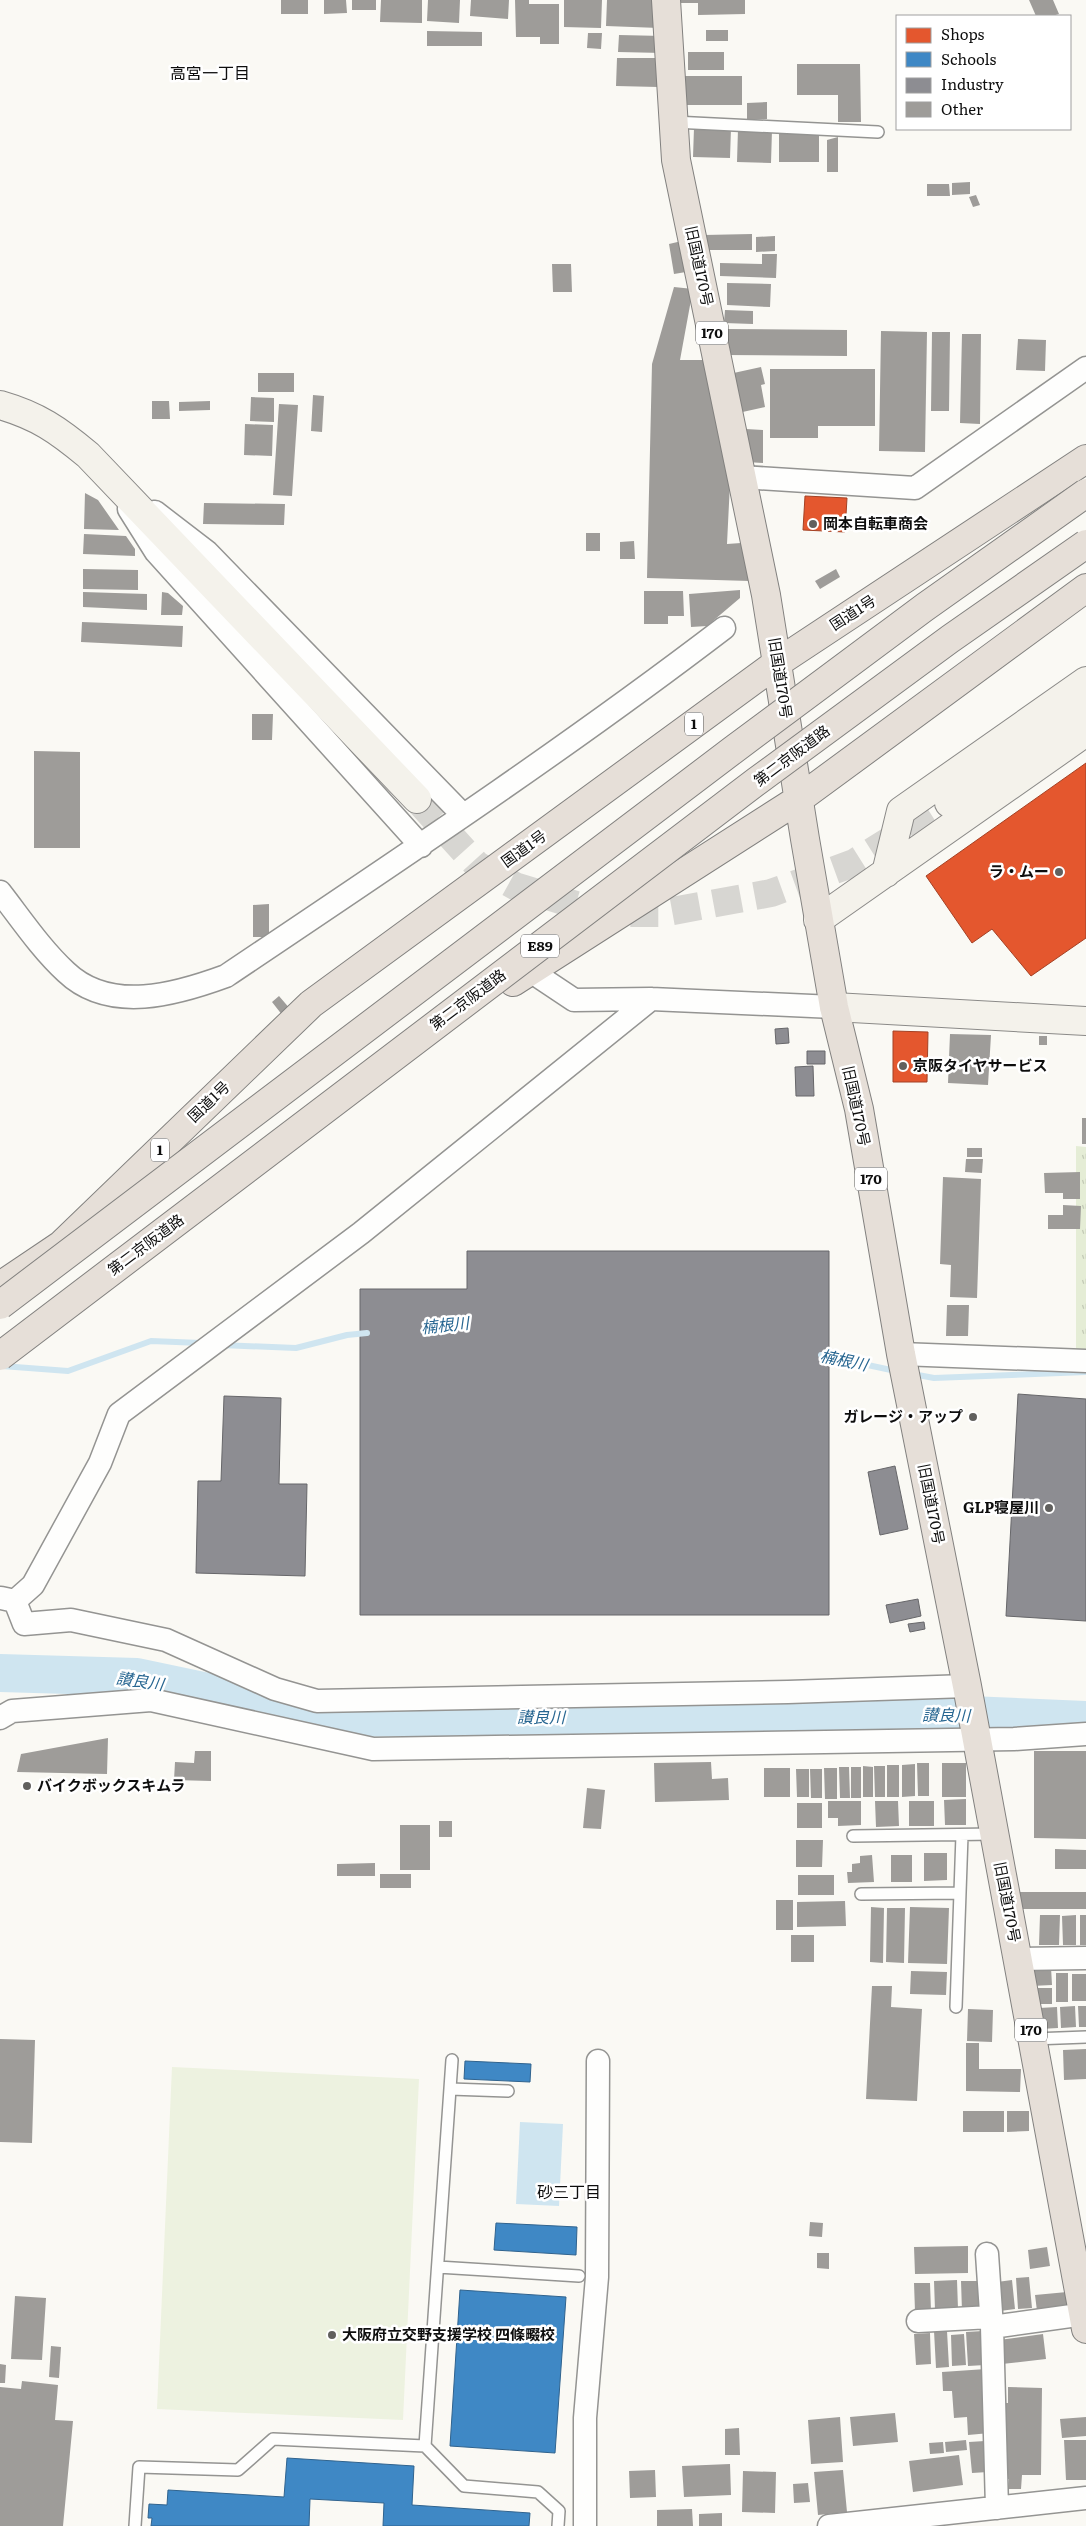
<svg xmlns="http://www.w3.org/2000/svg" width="1086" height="2526" viewBox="0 0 1086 2526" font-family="Literata,'Noto Sans JP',serif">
<defs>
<pattern id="park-tufts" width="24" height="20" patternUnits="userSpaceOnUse" patternTransform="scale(1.25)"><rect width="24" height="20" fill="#e5edd6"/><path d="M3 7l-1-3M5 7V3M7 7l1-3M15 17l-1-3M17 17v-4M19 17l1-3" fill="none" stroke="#c3cab6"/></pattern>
</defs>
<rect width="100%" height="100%" fill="#faf9f4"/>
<path fill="url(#park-tufts)" d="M1076 1146 1086 1147V1350H1076Z"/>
<path fill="#edf2e0" d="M172 2067 419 2079 403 2420 157 2409Z"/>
<path fill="#cfe5f0" d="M520 2122 563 2124 559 2206 516 2204Z"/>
<path fill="#e4572e" stroke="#a44124" d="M805 496 847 498 845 532 803 530Z
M1086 763V938L1031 976 992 929 972 943 926 876Z
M893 1031 928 1032 927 1082H893Z"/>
<path fill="#3f88c5" stroke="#30638e" d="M465 2061 531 2064 530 2082 464 2079Z
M496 2223 577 2227 576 2255 494 2250Z
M460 2290 566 2297 555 2453 450 2446Z
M287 2458 414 2466 412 2505 530 2513 529 2526H383L384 2503 310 2499 309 2526H151L152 2518H148L149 2504 167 2505 168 2490 284 2497Z"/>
<path fill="#8d8d92" stroke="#67676a" d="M788 1028 789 1043 776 1044 775 1029Z
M807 1051H825V1064H807Z
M813 1066 814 1096H796L795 1067Z
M467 1251H829V1615H360V1289H467Z
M1018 1394 1086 1399V1621L1006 1616Z
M224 1396 281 1398 279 1484H307L305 1576 196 1573 198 1481H221Z
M895 1466 908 1529 880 1535 868 1472Z
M918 1599 921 1616 890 1623 886 1605Z
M924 1622 925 1629 910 1632 908 1624Z"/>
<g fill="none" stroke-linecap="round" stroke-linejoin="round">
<path stroke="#cfe5f0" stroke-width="6" d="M221 1345 296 1348 347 1335 367 1333
M821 1355 891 1370
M2 1366 68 1371 151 1341 201 1343
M918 1375 934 1378 1086 1372"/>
<path stroke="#cfe5f0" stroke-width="38" d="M0 1673 137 1677 213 1693 293 1715 336 1718 945 1714 1086 1720"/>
</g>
<path fill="#9e9c99" d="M281 0H308V14H281Z
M324 0H346L347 13 324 14Z
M352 0H376V10H352Z
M381 0H422V23L380 22Z
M428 0H460L459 23 427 21Z
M471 0H509L508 19 470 16Z
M515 0H529V4H559V44H540V37H516Z
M564 0H602L601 28 564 27Z
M607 0H660L659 28 606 26Z
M680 0H745V14L698 15V3H680Z
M1029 0H1053L1059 14 1052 16H1036Z
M706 30H728V41H706Z
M427 31 482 32V46H427Z
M588 33H602L601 49 587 48Z
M619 35 663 36V53L618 52Z
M688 52H724V70H688Z
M617 58H659L658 87 616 86Z
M797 64H860L861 122H838V95H797Z
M679 76H742V105H679Z
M767 102V119L747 120V103Z
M694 128H731L730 158 693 157Z
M738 129 772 130 771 163 737 162Z
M779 133H819V162H779Z
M838 137V172H827V140Z
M970 182V194L952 195V183Z
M927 184H949L950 196H927Z
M976 195 980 205 973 207 969 197Z
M752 234V250H704V235Z
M775 236V251L756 252V237Z
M686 240 692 271 674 274 669 244Z
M762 254H777L776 278 720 276V263L762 264Z
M552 264H571L572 292H553Z
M727 283 771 284 770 307 727 305Z
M674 287 693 289 680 360H707L730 483 727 544 741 543 750 581 647 578 652 364Z
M725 310 753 311V324L724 323Z
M725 329 847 330V356L725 355Z
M881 331 927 332 925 452 879 451Z
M932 332H950L949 411H931Z
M962 334H981L980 424 960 423Z
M1018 339 1046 340 1045 371 1016 370Z
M761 367 765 384 761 385 765 407 738 413 729 374Z
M770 369H875V426H818V438H770Z
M258 373H294V392H258Z
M313 395 324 396 322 432 311 431Z
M251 397 274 398V422L250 421Z
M152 401H169L170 419H152Z
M210 401V410L179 411V402Z
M279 404 298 405 292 496 273 495Z
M245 424 273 425 272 456 244 455Z
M746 429 763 430V463L746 462Z
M85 493 98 500 119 530 84 529Z
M204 503 285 504 284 525 203 524Z
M586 533H600V551H586Z
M84 534 126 536 135 549V556L83 554Z
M634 541 635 559H620V542Z
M83 569 138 570V590L83 589Z
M836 569 840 577 820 589 815 581Z
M740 590V598L707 626 691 627 689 594Z
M644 591H683L684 616H668V624H644Z
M83 592 147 594V610L83 607Z
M162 592 168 593 183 606 182 615H161Z
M82 622 183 626 182 647 81 642Z
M252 714H273L272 740H252Z
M34 751 80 752V848H34Z
M269 904V937H253V905Z
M279 996 291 1010 283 1016 272 1002Z
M950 1034 991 1035 988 1085 948 1083Z
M1039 1036H1047V1045H1039Z
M1082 1118H1086V1144H1082Z
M967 1148H982V1157H967Z
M966 1159H983L982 1173 965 1172Z
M1080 1172V1199H1063V1193H1045L1044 1173Z
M943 1177 981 1179 977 1298 950 1297 951 1265 940 1264Z
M1063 1205 1081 1206 1080 1229H1048V1215H1063Z
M947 1305H969L968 1336H946Z
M108 1738 107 1774 17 1772 21 1754Z
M195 1751H211V1781L174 1780 175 1762 194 1763Z
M1034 1751H1086V1839L1034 1838Z
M711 1762 712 1779 728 1778 729 1800 655 1802 654 1763Z
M917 1763H929V1796H918Z
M942 1763H966V1797H942Z
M915 1764V1796L902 1797V1765Z
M887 1765H899V1797H887Z
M863 1766 873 1767V1797H863Z
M874 1766H885V1797H875Z
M839 1767H849L850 1798H840Z
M851 1767H861V1798H851Z
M764 1768H790V1797H764Z
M824 1768H837V1799H825Z
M796 1769H809V1797H797Z
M810 1769H822V1798H811Z
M587 1788 605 1790 601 1829 583 1828Z
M966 1799V1825H945L944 1800Z
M828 1801H861V1825L838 1826V1818H828Z
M875 1801H898L899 1826 876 1827Z
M909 1801H934V1826H909Z
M797 1803H822V1828H797Z
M439 1821H452V1837H439Z
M400 1825H430V1870H400Z
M796 1840H823L822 1867H796Z
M1055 1849 1086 1850V1869H1055Z
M924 1853H947V1880L924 1881Z
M872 1855 874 1882 848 1883 847 1872H852V1864L860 1863V1856Z
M891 1855H912V1882H891Z
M375 1863V1876H337V1864Z
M380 1874H411V1888H380Z
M798 1875H834V1895H798Z
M1017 1892H1086V1909H1017Z
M776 1900H793V1930H776Z
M845 1901 846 1926 797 1927V1902Z
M871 1907 884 1908 883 1963 870 1962Z
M910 1907 949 1908 947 1964 908 1963Z
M887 1908H905L904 1963 886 1962Z
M1040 1915H1060L1059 1945H1039Z
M1076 1915V1945H1063L1062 1916Z
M1080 1915H1086V1945H1080Z
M791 1935H814V1962H791Z
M1051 1967 1052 1985 1031 1986 1030 1968Z
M911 1971 947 1972 946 1995 910 1994Z
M1056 1973H1068V2002H1056Z
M1072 1974H1086V2001H1072Z
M872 1986H892L891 2007 922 2009 917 2101 866 2099Z
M1033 1988H1052V2004H1034Z
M1075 2006 1076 2027 1061 2028 1060 2007Z
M1078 2006H1086V2027H1079Z
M1057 2007 1058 2028 1040 2029 1039 2008Z
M968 2009 993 2010 992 2042 967 2041Z
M0 2039 35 2040 32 2143 0 2142Z
M966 2043H979V2069H1021L1020 2092 966 2091Z
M1086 2049V2079L1064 2080 1063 2050Z
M963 2111H1004V2132H963Z
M1007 2111H1029V2131L1007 2132Z
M810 2222 823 2223 822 2237 809 2236Z
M968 2246V2273L915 2274 914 2247Z
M1047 2247 1050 2266 1030 2269 1028 2250Z
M817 2253H829V2269L817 2268Z
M1029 2277 1032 2308 1018 2309 1016 2278Z
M957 2280 958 2309 935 2310 934 2281Z
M1012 2280 1015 2309 1000 2311 997 2282Z
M961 2281H979L980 2310 962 2311Z
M914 2283H930L931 2311H915Z
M1067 2292 1069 2308 1037 2311 1035 2295Z
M15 2296 46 2298 42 2360 11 2359Z
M934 2331H947L949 2367 936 2368Z
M983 2331 985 2365 968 2366 966 2332Z
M930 2333 931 2364 916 2365 914 2334Z
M964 2334 966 2365 952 2366 951 2335Z
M1043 2334 1046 2359 1002 2364 999 2340Z
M51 2346 61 2347 59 2378 49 2377Z
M0 2364 6 2365 5 2383H0Z
M986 2369 990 2433 968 2435 967 2417 954 2418 952 2391H943L942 2372Z
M22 2381 58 2385 55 2420 73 2421 63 2526H0V2387L21 2389Z
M1008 2387 1042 2388 1041 2475H1022L1021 2489H1008L1009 2479H1003L1004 2403H1008Z
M895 2413 898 2442 853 2446 850 2417Z
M840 2417 843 2462 811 2464 808 2420Z
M1086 2417V2436L1062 2438 1060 2419Z
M739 2428 740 2455H725V2429Z
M966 2440 967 2450 946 2452 945 2442Z
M1064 2440H1086V2480H1066Z
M985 2441 988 2472 972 2473 969 2442Z
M943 2442 944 2453 930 2454 929 2443Z
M959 2455 963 2485 913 2492 909 2461Z
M730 2464 731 2495 684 2497 682 2466Z
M655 2470 656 2497 630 2498 629 2471Z
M843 2470 847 2512 818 2515 814 2472Z
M743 2471 776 2472 775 2513 742 2512Z
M808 2483 810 2502 794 2503 793 2484Z
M692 2509 693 2526H657V2510Z
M722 2513V2526H699V2514Z"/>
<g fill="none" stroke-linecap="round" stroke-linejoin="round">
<path stroke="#d7d6d2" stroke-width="28" stroke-dasharray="28 14" stroke-linecap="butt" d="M417 799 477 865 515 886 602 913H662L771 893 854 863 949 803"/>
<g stroke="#949492" stroke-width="14">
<path id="lane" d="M674 122 878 132
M853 1836 994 1834
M861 1894 960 1893
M956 2007 962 1835
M1033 2039 1086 2037
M450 2089 508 2091
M438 2267 579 2276
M425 2446 452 2060
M135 2526 139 2467 238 2470 273 2439 425 2446 464 2486 538 2492 559 2511 558 2526"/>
</g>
<g stroke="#949492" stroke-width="25">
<path id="street" d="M742 477 915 488 1086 368
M129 509 156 552 421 846
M155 512 207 552 463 815
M0 892C21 919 41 949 66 972 110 1014 177 994 226 976 394 863 563 751 724 628
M529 970 574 1000 651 999 834 1007
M901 1354 1086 1361
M1 1598 15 1601 33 1585 100 1463 119 1414 361 1233 651 999
M15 1601 24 1624 71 1620 166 1640 275 1689 317 1701 788 1692 967 1686
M0 1718 12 1711 151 1700 373 1749 1014 1739 1086 1734
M1018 1959 1086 1958
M987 2254 992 2327 1086 2314
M918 2321 991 2317
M992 2327 997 2508
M585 2526V2418L597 2277 598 2061
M829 2526 1086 2498"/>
</g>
<g stroke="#8b8a88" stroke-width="30">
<path id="secondary" d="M0 405C38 416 58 430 88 455L417 799
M949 803 1086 706
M886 873 901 811 1086 681
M818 920 1086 732
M834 1007 1086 1021"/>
</g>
<g stroke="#82817f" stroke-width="30">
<path id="highway" d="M666 0 676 160 766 595 805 839 834 1007 859 1109 901 1354 967 1686 1086 2329
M513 982 799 799 1086 588
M0 1286 61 1245 311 1004 777 663 1086 459"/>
</g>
<use href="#lane" stroke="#fefefd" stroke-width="11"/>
<use href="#street" stroke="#fefefd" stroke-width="22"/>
<use href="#secondary" stroke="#f4f2eb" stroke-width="28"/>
<use href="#highway" stroke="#e6dfd8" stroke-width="28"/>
<g stroke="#82817f" stroke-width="30" stroke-linecap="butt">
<path id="highway-bridge" d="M0 1305 733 750 925 607 1086 493
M0 1356 757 781 950 639 1086 544"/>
</g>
<use href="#highway-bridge" stroke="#e6dfd8" stroke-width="28"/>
</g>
<g fill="#61605e" stroke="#fff" stroke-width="2">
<circle cx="813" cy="524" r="5"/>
<circle cx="1059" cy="872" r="5"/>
<circle cx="903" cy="1066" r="5"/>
<circle cx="973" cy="1417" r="5"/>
<circle cx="1049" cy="1508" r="5"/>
<circle cx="27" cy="1786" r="5"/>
<circle cx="332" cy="2335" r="5"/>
</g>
<g text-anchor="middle" stroke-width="5" stroke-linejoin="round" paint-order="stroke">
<g fill="#fff" stroke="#565656" stroke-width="1">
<rect x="696" y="321.5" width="32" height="23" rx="4"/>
<rect x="685" y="712.5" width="18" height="23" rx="4"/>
<rect x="521" y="934.5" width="38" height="23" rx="4"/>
<rect x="151" y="1138.5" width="18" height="23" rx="4"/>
<rect x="855" y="1167.5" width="32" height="23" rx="4"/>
<rect x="1015" y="2018.5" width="32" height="23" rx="4"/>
</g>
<g font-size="14" font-weight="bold" fill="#0e0e0e">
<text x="712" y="338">170</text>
<text x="694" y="729">1</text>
<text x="540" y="951">E89</text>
<text x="160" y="1155">1</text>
<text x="871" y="1184">170</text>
<text x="1031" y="2035">170</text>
</g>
<g font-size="15" fill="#0e0e0e" stroke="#fff">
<text transform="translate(699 266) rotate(78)" y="5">旧国道170号</text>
<text transform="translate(853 613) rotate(-33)" y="5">国道1号</text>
<text transform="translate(780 678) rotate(81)" y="5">旧国道170号</text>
<text transform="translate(792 756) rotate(-37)" y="5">第二京阪道路</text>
<text transform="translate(524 849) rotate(-36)" y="5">国道1号</text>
<text transform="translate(468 1000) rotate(-37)" y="5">第二京阪道路</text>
<text transform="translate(209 1102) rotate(-44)" y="5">国道1号</text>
<text transform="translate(856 1106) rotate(78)" y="5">旧国道170号</text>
<text transform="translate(146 1245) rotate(-37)" y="5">第二京阪道路</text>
<text transform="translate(931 1504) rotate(79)" y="5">旧国道170号</text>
<text transform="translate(1007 1902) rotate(79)" y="5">旧国道170号</text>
</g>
<g font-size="15" font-weight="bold" fill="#0e0e0e" stroke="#fff" text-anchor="start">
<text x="823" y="529">岡本自転車商会</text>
<text x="1049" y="877" text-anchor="end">ラ・ムー</text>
<text x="913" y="1071">京阪タイヤサービス</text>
<text x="963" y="1422" text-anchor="end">ガレージ・アップ</text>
<text x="1039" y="1513" text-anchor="end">GLP寝屋川</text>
<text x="37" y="1791">バイクボックスキムラ</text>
<text x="342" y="2340">大阪府立交野支援学校 四條畷校</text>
</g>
<g font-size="16" fill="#0e0e0e" stroke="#fff">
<text x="210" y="79">高宮一丁目</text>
<text x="569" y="2198">砂三丁目</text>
</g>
<g font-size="16" font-style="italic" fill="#276691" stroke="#fff">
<text transform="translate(445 1325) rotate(-6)" y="6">楠根川</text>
<text transform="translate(844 1360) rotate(12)" y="6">楠根川</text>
<text transform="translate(140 1681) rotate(8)" y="6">讃良川</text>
<text transform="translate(946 1715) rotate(1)" y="6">讃良川</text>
<text x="541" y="1723">讃良川</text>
</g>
</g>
<rect x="896" y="15" width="175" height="115" fill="#ffffff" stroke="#9f9f9f"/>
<rect x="906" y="28" width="25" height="15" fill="#e4572e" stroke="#9f9f9f"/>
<text x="941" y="40" font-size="15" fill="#0e0e0e">Shops</text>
<rect x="906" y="52" width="25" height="15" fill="#3f88c5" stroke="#9f9f9f"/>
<text x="941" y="65" font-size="15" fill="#0e0e0e">Schools</text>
<rect x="906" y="78" width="25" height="15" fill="#8d8d92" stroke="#9f9f9f"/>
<text x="941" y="90" font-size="15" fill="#0e0e0e">Industry</text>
<rect x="906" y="102" width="25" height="15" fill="#9e9c99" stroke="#9f9f9f"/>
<text x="941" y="115" font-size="15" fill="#0e0e0e">Other</text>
</svg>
